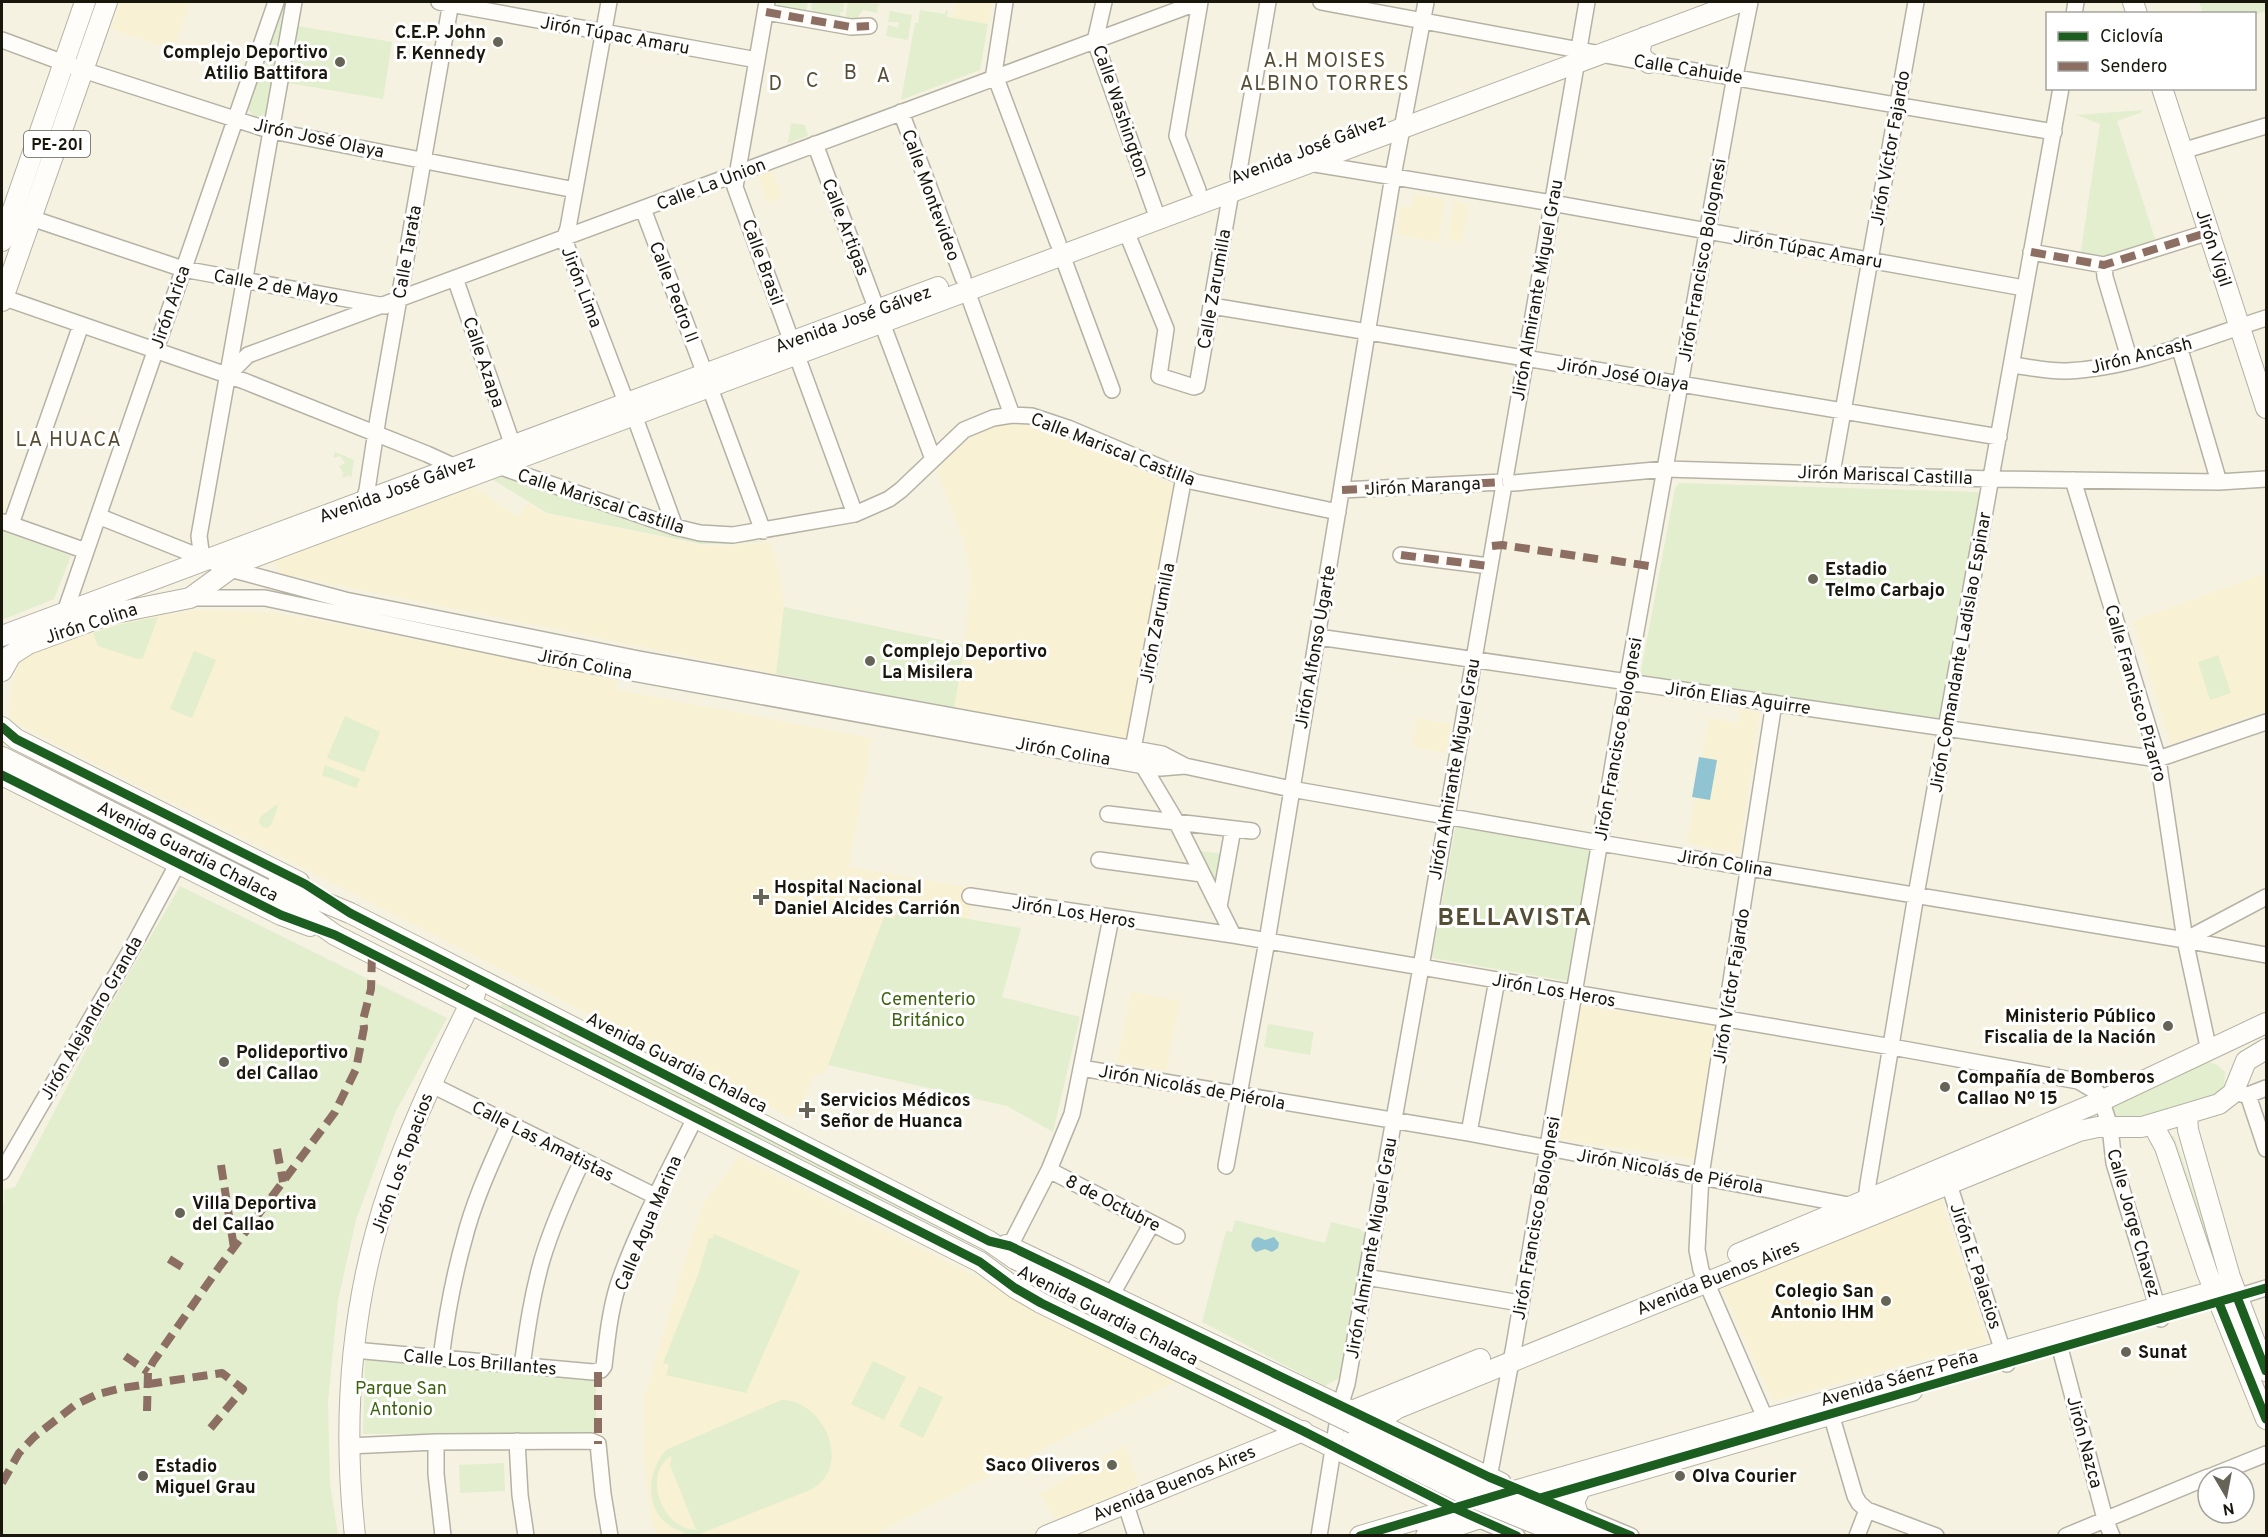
<svg xmlns="http://www.w3.org/2000/svg" width="2268" height="1537" font-family="Overpass,sans-serif">
  <rect width="100%" height="100%" fill="#f6f2e1"/>
  <path fill="#f8f1d4" d="M121 2H190L173 50 111 29Z
    M955 2H993L988 24 952 18Z
    M772 169 782 197 767 203 757 175Z
    M1414 194 1445 199 1438 242 1397 234 1401 207H1412Z
    M1454 201 1469 204 1462 242 1448 240Z
    M1023 423 1075 441 1176 486 1131 739 954 708 965 645 970 571 964 542 937 470 959 447 981 431 999 424Z
    M475 487 518 517 528 503 547 514 701 545 726 546 770 542 780 574 784 607 776 674 279 573 275 561Z
    M2266 573V711L2171 744 2133 621Z
    M202 610 268 612 311 619 618 680 616 687 618 690 872 738 849 867 972 888 970 919 899 907 894 919 884 917 828 1065 823 1074 814 1076 793 1119 274 853 36 734 11 720 9 711 12 685 18 665 24 655 87 633 138 618Z
    M1740 708 1760 712 1739 854 1687 843 1709 718 1738 723Z
    M1417 718 1450 724 1445 753 1412 747Z
    M1131 992 1180 1001 1166 1071 1117 1062Z
    M1578 1005 1715 1026 1694 1159 1558 1139Z
    M739 1156 1179 1380 873 1535 657 1536 651 1519 644 1458 645 1394 701 1207Z
    M1940 1196 1987 1342 1773 1401 1722 1289 1779 1261Z
    M1125 1445 1139 1484 1057 1522 1040 1494Z"/>
  <path fill="#e2eece" fill-rule="evenodd" d="M281 2H289L268 114 255 117 246 108Z
    M777 2H808L806 13 776 6Z
    M812 2H844L843 12H840L841 19 815 14 811 9Z
    M848 2 880 4 877 8 878 13 863 10 855 21 845 20Z
    M2199 2H2266V11L2255 15 2254 14 2203 13Z
    M920 10 945 14 946 10 948 11 947 17 988 24 980 70 901 100 915 23H918Z
    M890 11 912 15 908 40 886 36 888 25 898 28 899 22H888Z
    M298 26 392 42 383 99 288 83Z
    M2142 110V112L2117 121 2157 245 2104 262 2080 257 2100 124 2076 115Z
    M791 123 805 125 808 136 788 143Z
    M335 452 354 460 351 479 349 475 343 478 342 475 344 474 339 466 345 463 340 456 333 458Z
    M495 475 669 533 701 541H766L726 544H701L547 513 492 479 491 476Z
    M1679 483 1980 492 1983 497 1940 724 1640 677 1675 488Z
    M2 531 71 556 54 599 2 620Z
    M784 607 965 645 954 708 776 674Z
    M158 617 143 658 138 659 98 646 93 633 121 624Z
    M194 651 216 660 192 718 170 709Z
    M2218 655 2231 693 2210 700 2198 662Z
    M345 716 380 732 364 772 327 758Z
    M325 765 360 779 356 788 322 775Z
    M276 805 278 806 271 825 267 828 261 826 259 822 260 817Z
    M1456 824 1591 847 1567 981 1432 958Z
    M1200 851 1224 854 1216 883Z
    M180 886 447 1018 396 1111 356 1220 338 1300 328 1401 330 1484 338 1535H2V1207L4 1202V1190L15 1187 98 1027Z
    M898 907 1021 928 1002 997 1080 1017 1053 1132 1007 1106 828 1065 884 917 894 919Z
    M503 1002 546 1027 543 1031 499 1010Z
    M1268 1024 1314 1032 1310 1055 1264 1047Z
    M560 1032 901 1202 1026 1272 558 1037Z
    M2206 1061 2218 1065 2225 1072 2224 1092 2124 1125 2117 1123 2111 1111 2113 1103Z
    M2168 1135 2174 1136 2222 1271 2215 1273Z
    M1235 1220 1325 1243 1331 1222 1360 1229 1366 1235 1344 1375 1325 1386 1202 1322 1226 1231 1232 1232Z
    M714 1234 800 1271 746 1393 666 1375 669 1365 663 1363 698 1275 709 1238 712 1239Z
    M365 1359 596 1381V1434H363Z
    M873 1361 906 1377 884 1420 851 1404Z
    M919 1386 943 1397 923 1438 899 1426Z
    M781 1400C826 1400 853 1469 810 1490L697 1535H684V1532C645 1522 643 1476 666 1450ZM672 1456 670 1465 696 1530C660 1529 642 1470 672 1456Z
    M504 1463 505 1491 460 1493 459 1465Z"/>
  <path fill="#90c4d3" d="M1699 757 1717 760 1710 800 1692 797Z
    M1258 1237 1265 1240 1274 1237 1279 1243 1278 1248 1272 1252 1265 1249 1256 1252 1252 1248C1250 1243 1253 1238 1258 1237Z"/>
  <g fill="none" stroke-linecap="round" stroke-linejoin="round">
    <g stroke="#b5b2a5" stroke-width="18">
      <path id="minor" d="M439 2 757 60
        M609 2 568 228 564 239 623 394 634 415 675 527
        M767 2 735 187 855 514
        M1005 2 994 73 1058 243
        M1104 2 1095 41 1158 219
        M1321 2 1649 63 2054 132
        M766 12 851 27 869 26
        M2074 14 2076 2
        M2 40 83 70 272 131 575 190
        M901 112 963 278
        M815 144 877 310
        M2182 151 2266 126
        M1309 163 1552 203 2024 288
        M1238 176 1268 2
        M1198 190 1177 136 1200 2
        M643 209 705 374
        M31 218 183 269 385 306
        M1126 231 1166 329 1159 376 1194 387 1197 386 1231 192
        M2031 252 2104 265 2209 232
        M1062 255 1112 390
        M2104 265 2105 277 2130 361
        M455 278 513 446
        M967 291 1012 415
        M2 297 244 381 427 454 462 470
        M1212 306 1999 437
        M882 323 933 459
        M2179 346 2219 482
        M2012 365C2030 367 2049 372 2067 371 2133 368 2204 338 2266 318
        M228 375 248 355 1199 2
        M710 388 763 531
        M498 466 675 527 700 533 733 535 855 514 889 499 901 490 964 430 993 418 1012 415 1032 416 1068 428 1195 482 1338 512
        M1832 473 1916 2
        M1184 477 1133 749 1176 821 1233 935
        M2073 480 2158 759 2185 940 2209 1051
        M1342 490 1503 482 1514 483 1666 469 1992 479 2219 482 2266 479
        M363 502 367 490 378 418 451 2
        M98 516 230 569 345 600 639 659 1162 754 1185 766 1291 789 1600 843 2185 940 2266 955
        M4 522 86 551
        M11 524 81 325
        M1401 555 1489 566
        M207 560 201 551 199 536 294 2
        M190 598H265L545 657 1144 766 1161 768 1185 766
        M65 612 276 2
        M1318 637 2158 759 2266 722
        M1108 814 1252 831
        M1099 860 1202 874
        M970 896 1233 935 1892 1047 2078 1081 2097 1092 2104 1108 2110 1127 2114 1163 2161 1319
        M1219 907 1233 829
        M2185 940 2266 897
        M1081 1068 1469 1133 1854 1206
        M432 1085 655 1196
        M2241 1094 2248 1095 2266 1088
        M2248 1095 2266 1149
        M1469 1133 1497 980
        M1226 1166 1267 941 1393 176 1426 2
        M1049 1170 1177 1236
        M2 1172 136 941 178 863
        M1946 1175 2007 1364
        M1868 1206 1866 1201 1868 1184 1916 895 2061 88
        M1010 1246 1049 1170 1072 1114 1111 918
        M1366 1277 1520 1303
        M1112 1294 1152 1223
        M2237 1297 2266 1288
        M2060 1348 2105 1519 2112 1536
        M354 1350 593 1372 601 1370 604 1366C607 1339 610 1311 618 1285 638 1227 668 1173 695 1118
        M441 1358C446 1319 453 1279 464 1240 474 1200 492 1162 509 1124
        M522 1366C527 1330 532 1295 542 1260 552 1226 567 1193 582 1161
        M1831 1414 1855 1496 1859 1503 1867 1510 1857 1536
        M1769 1427 1701 1270 1697 1250 1701 1175 1774 703
        M517 1441 520 1495 526 1536
        M436 1442V1474L443 1536
        M348 1446 436 1442 591 1441 598 1444 603 1494 610 1536
        M1489 1477 1514 1346 1627 682 1735 76 1750 2
        M2209 1477 2266 1454
        M1540 1498 1631 1536
        M1125 1502 1136 1536
        M1867 1510 1936 1536
        M1478 1519 1517 1536
        M1319 1536 1340 1406 1347 1384 1421 967 1587 2
        M2066 1536 2208 1477"/>
    </g>
    <g stroke="#b5b2a5" stroke-width="22">
      <path id="major" d="M2133 2 2137 14
        M1645 37C1638 47 1638 57 1649 63
        M2162 88 2266 408
        M2 241 85 2
        M2 301 107 2
        M2 636 938 287
        M2 671 11 655 28 644 110 614 190 598 230 569 249 559 1740 2
        M2 727 16 739 299 882
        M2 757 286 900 335 935 980 1262 1015 1288 1041 1303 1478 1519
        M2 775 281 915 310 926
        M278 883 350 913 429 953 989 1241 1015 1259
        M2187 1115 2188 1130 2230 1277 2266 1371
        M2153 1125 2165 1147 2207 1272 2266 1419
        M1006 1245 1501 1483
        M1738 1254 2101 1101 2266 1023
        M1352 1411 1480 1359
        M1352 1437 1398 1408 2079 1131 2098 1127H2142L2219 1104 2233 1093 2246 1061 2266 1049
        M1493 1497 2214 1291 2237 1297
        M1514 1507 1912 1391
        M1578 1514 1574 1502 1581 1487
        M355 1536C342 1419 351 1301 389 1189 412 1122 443 1057 475 994
        M1046 1536 1303 1431
        M1360 1536 1459 1507
        M1426 1536 1483 1517"/>
    </g>
    <use href="#minor" stroke="#fefdfa" stroke-width="15"/>
    <use href="#major" stroke="#fefdfa" stroke-width="20"/>
    <g stroke="#b5b2a5" stroke-width="22" stroke-linecap="butt">
      <path id="major-bridge" d="M1015 1259 1449 1470 1599 1536
        M1356 1440 1471 1497 1566 1536"/>
    </g>
    <use href="#major-bridge" stroke="#fefdfa" stroke-width="20"/>
    <path stroke="#8d6e63" stroke-width="8" stroke-dasharray="15 8" stroke-linecap="butt" d="M766 12 851 27 869 26
      M2031 252 2104 265 2209 232
      M1342 490 1503 482
      M1492 546 1502 545 1604 560
      M1401 555 1489 566
      M1611 560 1649 566
      M277 1149 283 1182
      M221 1165 234 1248
      M169 1259 182 1267
      M125 1356 148 1372
      M598 1372V1444
      M147 1411 148 1372 153 1362 220 1266 335 1112 356 1069 364 1028 363 1020 371 989 372 954
      M2 1483 19 1453 34 1437 75 1405 98 1394 122 1388 222 1373 243 1389 209 1430"/>
    <g stroke="#fff" stroke-width="13">
      <path id="cycleway" d="M2 727 16 739 269 866 305 884 350 913 989 1241 1010 1246 1489 1477 1631 1536
        M2 775 281 915 335 935 980 1262 1015 1288 1041 1303 1303 1431 1454 1508 1517 1536
        M2237 1297 2266 1371
        M2219 1303 2266 1419
        M1540 1498 2266 1288
        M1360 1536 1518 1489"/>
    </g>
    <use href="#cycleway" stroke="#1b5e20" stroke-width="9"/>
  </g>
  <g fill="#666357" stroke="#fff" stroke-width="2">
    <circle cx="498" cy="42" r="6"/>
    <circle cx="340" cy="62" r="6"/>
    <circle cx="1813" cy="579" r="6"/>
    <circle cx="870" cy="661" r="6"/>
    <path d="M758 888h6v6h6v6h-6v6h-6v-6h-6v-6h6z"/>
    <circle cx="2168" cy="1026" r="6"/>
    <circle cx="224" cy="1062" r="6"/>
    <circle cx="1945" cy="1087" r="6"/>
    <path d="M804 1101h6v6h6v6h-6v6h-6v-6h-6v-6h6z"/>
    <circle cx="180" cy="1213" r="6"/>
    <circle cx="1886" cy="1301" r="6"/>
    <circle cx="2126" cy="1352" r="6"/>
    <circle cx="1112" cy="1465" r="6"/>
    <circle cx="143" cy="1476" r="6"/>
    <circle cx="1680" cy="1476" r="6"/>
  </g>
  <g text-anchor="middle" stroke-width="6" stroke-linejoin="round" paint-order="stroke">
    <rect fill="#fff" stroke="#5e5c55" stroke-width="1.5" x="24" y="131" width="66" height="26" rx="4.5"/>
    <g font-size="16" font-weight="bold" fill="#19160c">
      <text x="57" y="150">PE-20I</text>
    </g>
    <g font-size="18" font-weight="bold" fill="#19160c" stroke="#fff" text-anchor="start">
      <text x="486" y="38" text-anchor="end">C.E.P. John<tspan x="486" dy="21">F. Kennedy</tspan></text>
      <text x="328" y="58" text-anchor="end">Complejo Deportivo<tspan x="328" dy="21">Atilio Battifora</tspan></text>
      <text x="1825" y="575">Estadio<tspan x="1825" dy="21">Telmo Carbajo</tspan></text>
      <text x="882" y="657">Complejo Deportivo<tspan x="882" dy="21">La Misilera</tspan></text>
      <text x="774" y="893">Hospital Nacional<tspan x="774" dy="21">Daniel Alcides Carrión</tspan></text>
      <text x="2156" y="1022" text-anchor="end">Ministerio Público<tspan x="2156" dy="21">Fiscalia de la Nación</tspan></text>
      <text x="236" y="1058">Polideportivo<tspan x="236" dy="21">del Callao</tspan></text>
      <text x="1957" y="1083">Compañía de Bomberos<tspan x="1957" dy="21">Callao Nº 15</tspan></text>
      <text x="820" y="1106">Servicios Médicos<tspan x="820" dy="21">Señor de Huanca</tspan></text>
      <text x="192" y="1209">Villa Deportiva<tspan x="192" dy="21">del Callao</tspan></text>
      <text x="1874" y="1297" text-anchor="end">Colegio San<tspan x="1874" dy="21">Antonio IHM</tspan></text>
      <text x="2138" y="1358">Sunat</text>
      <text x="1100" y="1471" text-anchor="end">Saco Oliveros</text>
      <text x="155" y="1472">Estadio<tspan x="155" dy="21">Miguel Grau</tspan></text>
      <text x="1692" y="1482">Olva Courier</text>
    </g>
    <g font-size="18" fill="#19160c" stroke="#fff">
      <text transform="translate(615 35) rotate(10)" y="6">Jirón Túpac Amaru</text>
      <text transform="translate(1688 69) rotate(9)" y="6">Calle Cahuide</text>
      <text transform="translate(1121 111) rotate(71)" y="6">Calle Washington</text>
      <text transform="translate(319 138) rotate(12)" y="6">Jirón José Olaya</text>
      <text transform="translate(1890 148) rotate(-80)" y="6">Jirón Víctor Fajardo</text>
      <text transform="translate(1308 149) rotate(-21)" y="6">Avenida José Gálvez</text>
      <text transform="translate(711 184) rotate(-21)" y="6">Calle La Union</text>
      <text transform="translate(931 195) rotate(70)" y="6">Calle Montevideo</text>
      <text transform="translate(846 227) rotate(69)" y="6">Calle Artigas</text>
      <text transform="translate(2214 248) rotate(72)" y="6">Jirón Vigil</text>
      <text transform="translate(1808 249) rotate(10)" y="6">Jirón Túpac Amaru</text>
      <text transform="translate(407 252) rotate(-80)" y="6">Calle Tarata</text>
      <text transform="translate(1702 260) rotate(-80)" y="6">Jirón Francisco Bolognesi</text>
      <text transform="translate(763 262) rotate(70)" y="6">Calle Brasil</text>
      <text transform="translate(276 286) rotate(10)" y="6">Calle 2 de Mayo</text>
      <text transform="translate(582 287) rotate(69)" y="6">Jirón Lima</text>
      <text transform="translate(1214 289) rotate(-80)" y="6">Calle Zarumilla</text>
      <text transform="translate(1537 290) rotate(-80)" y="6">Jirón Almirante Miguel Grau</text>
      <text transform="translate(674 292) rotate(69)" y="6">Calle Pedro II</text>
      <text transform="translate(170 307) rotate(-71)" y="6">Jirón Arica</text>
      <text transform="translate(853 319) rotate(-20)" y="6">Avenida José Gálvez</text>
      <text transform="translate(2141 355) rotate(-14)" y="6">Jirón Ancash</text>
      <text transform="translate(484 362) rotate(71)" y="6">Calle Azapa</text>
      <text transform="translate(1623 374) rotate(9)" y="6">Jirón José Olaya</text>
      <text transform="translate(1113 449) rotate(21)" y="6">Calle Mariscal Castilla</text>
      <text transform="translate(1885 475) rotate(2)" y="6">Jirón Mariscal Castilla</text>
      <text transform="translate(1423 486) rotate(-3)" y="6">Jirón Maranga</text>
      <text transform="translate(397 489) rotate(-20)" y="6">Avenida José Gálvez</text>
      <text transform="translate(601 501) rotate(18)" y="6">Calle Mariscal Castilla</text>
      <text transform="translate(91 623) rotate(-18)" y="6">Jirón Colina</text>
      <text transform="translate(1157 623) rotate(-79)" y="6">Jirón Zarumilla</text>
      <text transform="translate(1315 647) rotate(-80)" y="6">Jirón Alfonso Ugarte</text>
      <text transform="translate(1960 652) rotate(-80)" y="6">Jirón Comandante Ladislao Espinar</text>
      <text transform="translate(585 664) rotate(11)" y="6">Jirón Colina</text>
      <text transform="translate(2136 693) rotate(74)" y="6">Calle Francisco Pizarro</text>
      <text transform="translate(1738 698) rotate(8)" y="6">Jirón Elias Aguirre</text>
      <text transform="translate(1618 739) rotate(-80)" y="6">Jirón Francisco Bolognesi</text>
      <text transform="translate(1063 751) rotate(10)" y="6">Jirón Colina</text>
      <text transform="translate(1454 769) rotate(-80)" y="6">Jirón Almirante Miguel Grau</text>
      <text transform="translate(188 851) rotate(27)" y="6">Avenida Guardia Chalaca</text>
      <text transform="translate(1725 863) rotate(9)" y="6">Jirón Colina</text>
      <text transform="translate(1074 912) rotate(9)" y="6">Jirón Los Heros</text>
      <text transform="translate(1731 986) rotate(-81)" y="6">Jirón Víctor Fajardo</text>
      <text transform="translate(1554 990) rotate(10)" y="6">Jirón Los Heros</text>
      <text transform="translate(91 1018) rotate(-60)" y="6">Jirón Alejandro Granda</text>
      <text transform="translate(677 1062) rotate(27)" y="6">Avenida Guardia Chalaca</text>
      <text transform="translate(1192 1087) rotate(10)" y="6">Jirón Nicolás de Piérola</text>
      <text transform="translate(543 1141) rotate(27)" y="6">Calle Las Amatistas</text>
      <text transform="translate(402 1163) rotate(-70)" y="6">Jirón Los Topacios</text>
      <text transform="translate(1670 1171) rotate(10)" y="6">Jirón Nicolás de Piérola</text>
      <text transform="translate(1113 1203) rotate(27)" y="6">8 de Octubre</text>
      <text transform="translate(1536 1218) rotate(-80)" y="6">Jirón Francisco Bolognesi</text>
      <text transform="translate(648 1223) rotate(-67)" y="6">Calle Agua Marina</text>
      <text transform="translate(2134 1223) rotate(74)" y="6">Calle Jorge Chavez</text>
      <text transform="translate(1371 1248) rotate(-80)" y="6">Jirón Almirante Miguel Grau</text>
      <text transform="translate(1976 1266) rotate(72)" y="6">Jirón E. Palacios</text>
      <text transform="translate(1718 1277) rotate(-22)" y="6">Avenida Buenos Aires</text>
      <text transform="translate(1108 1315) rotate(27)" y="6">Avenida Guardia Chalaca</text>
      <text transform="translate(480 1362) rotate(5)" y="6">Calle Los Brillantes</text>
      <text transform="translate(1899 1378) rotate(-16)" y="6">Avenida Sáenz Peña</text>
      <text transform="translate(2085 1442) rotate(75)" y="6">Jirón Nazca</text>
      <text transform="translate(1174 1483) rotate(-22)" y="6">Avenida Buenos Aires</text>
    </g>
    <g font-size="18" fill="#3e6310" stroke="#fff">
      <text x="928" y="1005">Cementerio<tspan x="928" dy="21">Británico</tspan></text>
      <text x="401" y="1394">Parque San<tspan x="401" dy="21">Antonio</tspan></text>
    </g>
    <g font-size="20" letter-spacing="1.5" fill="#554e34" stroke="#fff">
      <text x="1325" y="67">A.H MOISES<tspan x="1325" dy="23">ALBINO TORRES</tspan></text>
      <text x="851" y="79">B</text>
      <text x="884" y="82">A</text>
      <text x="813" y="87">C</text>
      <text x="776" y="90">D</text>
      <text x="69" y="446">LA HUACA</text>
    </g>
    <g font-size="24" font-weight="bold" letter-spacing="1.5" fill="#554e34" stroke="#fff">
      <text x="1515" y="925">BELLAVISTA</text>
    </g>
  </g>
  <rect width="2268" height="1537" fill="none" stroke="#19160c" stroke-width="6"/>
  <rect x="2046" y="12" width="210" height="78" fill="#ffffff" stroke="#a3a29e" stroke-width="1.5"/>
  <rect x="2058" y="32" width="30" height="9" fill="#1b5e20" stroke="#a3a29e" stroke-width="1.5"/>
  <text x="2100" y="42" font-size="18" fill="#19160c">Ciclovía</text>
  <rect x="2058" y="62" width="30" height="9" fill="#8d6e63" stroke="#a3a29e" stroke-width="1.5"/>
  <text x="2100" y="72" font-size="18" fill="#19160c">Sendero</text>
  <g transform="translate(2226 1495) rotate(170)"><circle r="28" fill="#ffffff" stroke="#a3a29e" stroke-width="1.5"/>
  <path d="M0-4.5L10 22L0 15L-10 22Z" fill="#666357"/>
  <text y="-9" font-size="16" font-weight="bold" text-anchor="middle" fill="#19160c">N</text>
  </g>
</svg>
